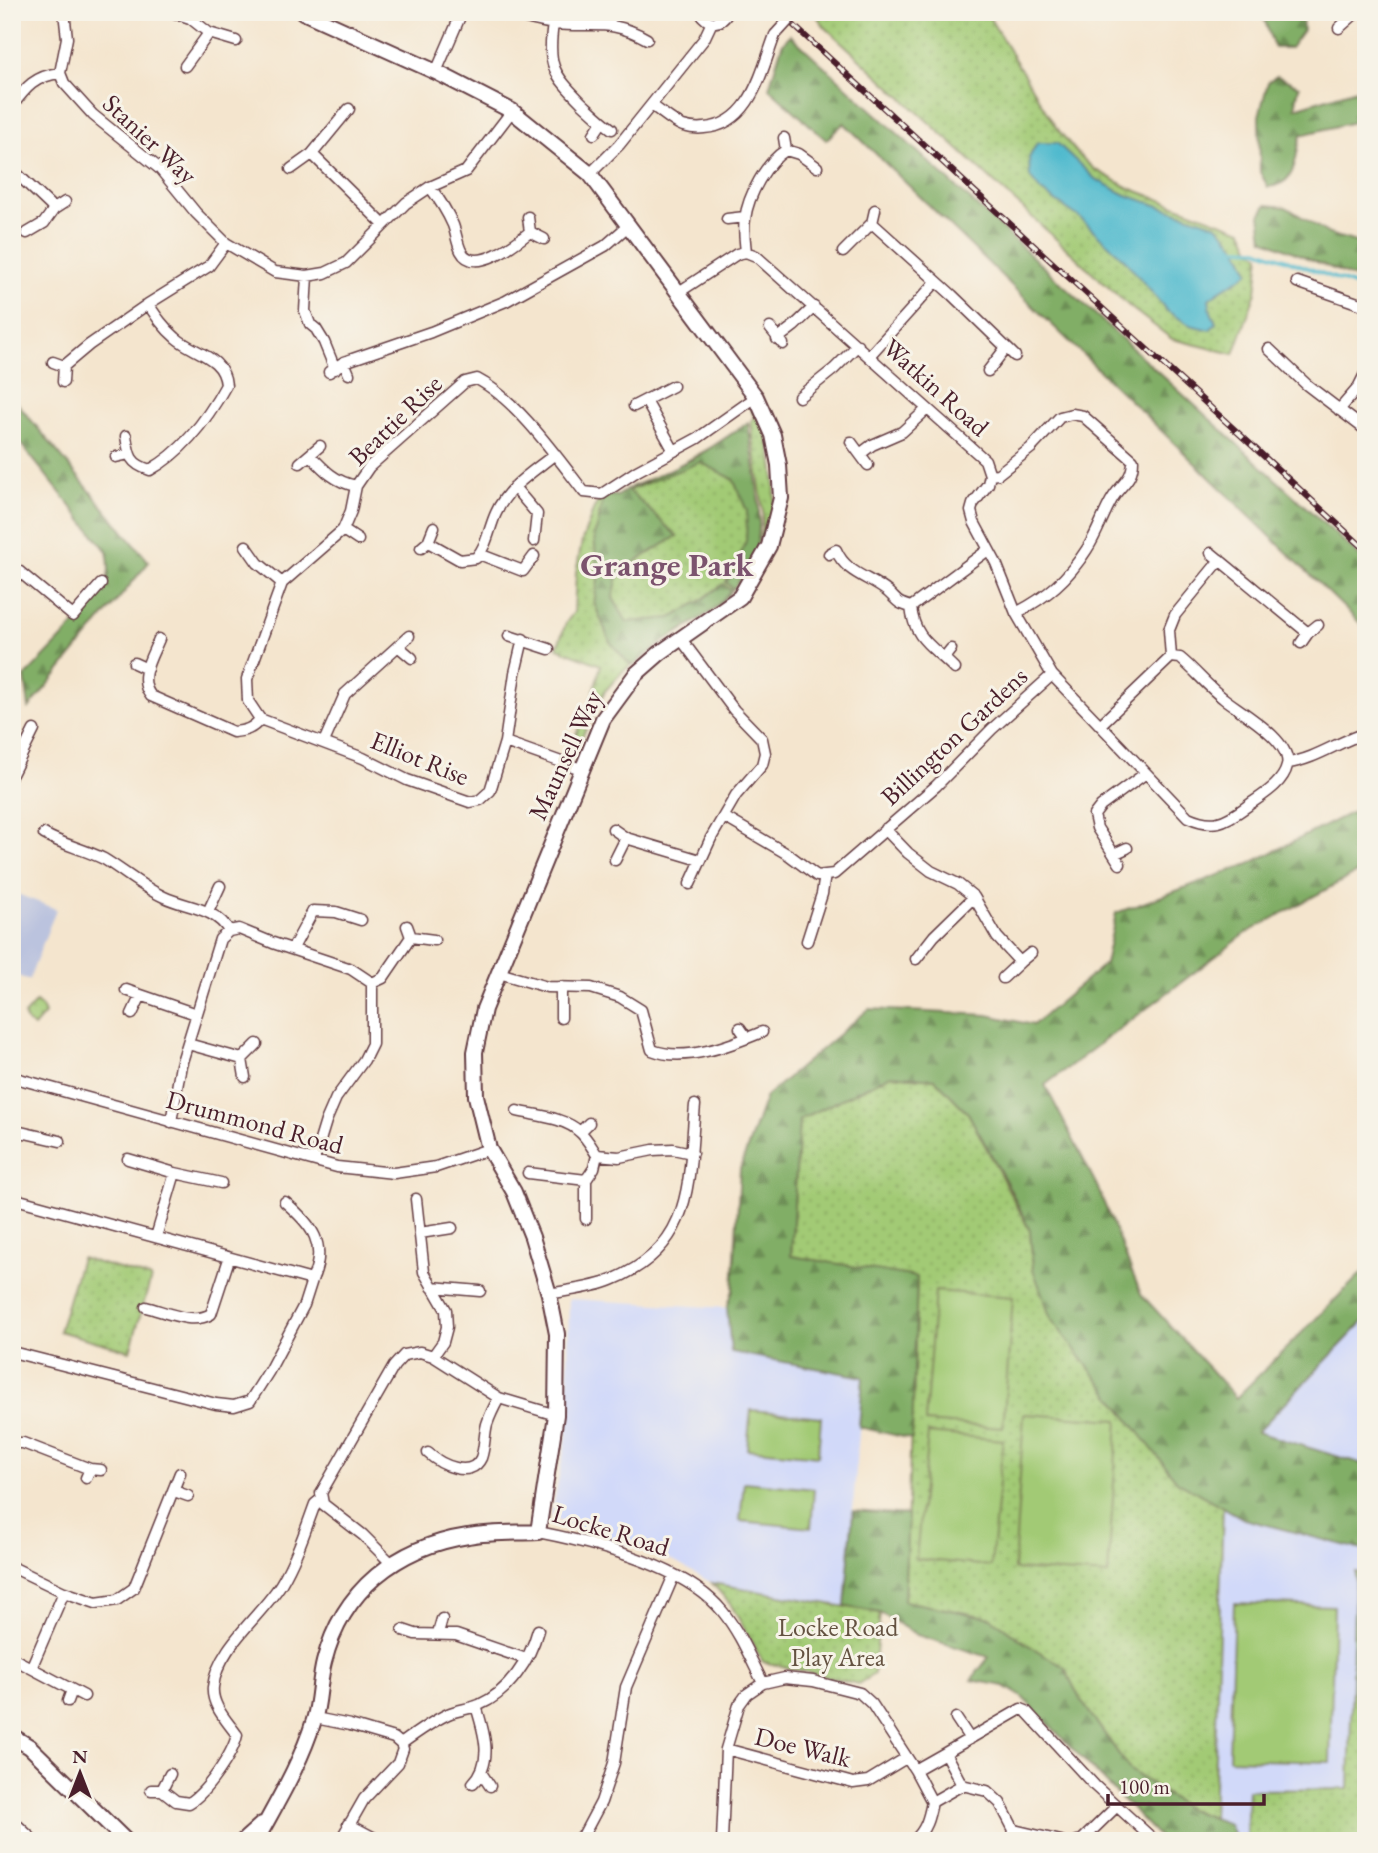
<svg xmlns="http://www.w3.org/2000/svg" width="1378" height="1853" font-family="'EB Garamond',serif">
  <defs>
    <pattern id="grass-dots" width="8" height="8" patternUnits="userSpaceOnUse" patternTransform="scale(1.75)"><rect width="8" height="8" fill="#a2ca75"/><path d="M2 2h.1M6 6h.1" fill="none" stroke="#8dad65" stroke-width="1.8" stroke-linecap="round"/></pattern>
    <pattern id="forest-firs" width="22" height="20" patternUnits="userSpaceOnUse" patternTransform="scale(1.75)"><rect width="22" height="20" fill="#81ae66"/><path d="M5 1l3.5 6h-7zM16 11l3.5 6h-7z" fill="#6c8d54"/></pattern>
  </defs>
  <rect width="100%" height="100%" fill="#f7f3e8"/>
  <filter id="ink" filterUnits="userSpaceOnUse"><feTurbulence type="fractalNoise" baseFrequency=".0143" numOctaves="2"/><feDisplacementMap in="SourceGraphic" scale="14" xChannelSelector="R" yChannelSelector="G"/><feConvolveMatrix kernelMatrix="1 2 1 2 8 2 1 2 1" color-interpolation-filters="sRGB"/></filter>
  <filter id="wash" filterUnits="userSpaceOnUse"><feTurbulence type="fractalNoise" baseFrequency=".00686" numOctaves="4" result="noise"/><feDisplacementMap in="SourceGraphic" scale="28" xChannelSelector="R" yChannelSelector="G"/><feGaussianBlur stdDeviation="1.57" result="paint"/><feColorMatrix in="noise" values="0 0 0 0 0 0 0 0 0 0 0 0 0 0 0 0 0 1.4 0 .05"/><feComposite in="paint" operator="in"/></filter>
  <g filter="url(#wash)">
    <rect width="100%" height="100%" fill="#f4e5ce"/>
    <path fill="#d1d9f9" d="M569 1299 727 1308 868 1322 845 1606 712 1583 675 1562 551 1518 567 1434Z
      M1366 1319V1465L1328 1454 1283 1529 1366 1551V1841H1236L1229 1825 1213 1818 1223 1507 1257 1432Z"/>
    <path fill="#bbc3de" d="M12 892 56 909 29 980 12 974Z"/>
    <path fill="url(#grass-dots)" stroke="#767450" stroke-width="2" d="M818 12H986L1055 126 1078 154 1094 169 1129 188 1242 230 1251 249 1260 255 1256 292 1234 354 1172 339 1130 307 824 26 817 16Z
      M753 408C771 425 777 480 774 504 772 520 765 537 760 553L763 512 751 421 754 417 751 409Z
      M748 423 758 514 757 549 752 561 725 600 712 611 663 642 623 671 605 691 579 743 573 741 591 701 601 665 557 648 566 623 574 612 576 573 582 541 594 508 603 495 618 496 633 486 663 474 712 447Z
      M36 1002 42 1007 45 1014 34 1027 27 1022 24 1015Z
      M891 1075 935 1079 968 1113 1030 1231 1033 1269 1150 1445 1177 1481 1223 1507 1213 1818 1188 1809 1130 1770 1080 1699 1063 1667 1025 1643 991 1618 904 1601 917 1278 791 1256 799 1119Z
      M81 1258 151 1278 130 1351 59 1331Z
      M1355 1572 1366 1574V1841H1246L1248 1790 1349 1789Z
      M712 1583 880 1613 874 1674 858 1684 763 1662 731 1605Z"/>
    <path fill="url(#forest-firs)" stroke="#666648" stroke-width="2" d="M1266 12H1302L1303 30 1290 48H1274L1264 18Z
      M790 35 1366 562V629L844 123 826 140 769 88 782 45Z
      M1277 76 1299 86 1295 108 1360 88 1366 94V119L1301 135C1294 160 1298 184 1268 187L1260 172 1259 116 1268 82Z
      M1266 205 1286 207 1329 234 1366 245V283L1263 239 1260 215Z
      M12 397 149 562 29 708 25 677C45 655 100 603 108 578 110 568 109 560 107 551L12 433Z
      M748 423C753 459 765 516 756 551 753 565 742 578 733 589L726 582 733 572 746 541 747 511 733 479 700 462 630 490 628 489 695 458Z
      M626 490 635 496 677 536 619 572 613 598 627 622 671 618 700 601 723 584 731 591 712 611 663 642 634 665 628 663 610 642 594 603 598 581 594 535 598 525 603 495 618 496Z
      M1366 805V868L1248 932 1045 1085 1097 1186 1141 1294 1236 1398 1366 1269V1319L1257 1432 1366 1465V1551L1244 1519 1177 1481 1051 1319 1033 1269 1030 1231 1010 1189 968 1113 935 1079 891 1075 799 1120 791 1256 917 1277 912 1439 859 1427 863 1377 731 1352 727 1308 733 1290 740 1169 766 1096 869 1009 988 1015 1033 1025 1105 964 1116 913 1249 864Z
      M853 1511 908 1515 904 1601 991 1618 1025 1643 1064 1667 1080 1699 1130 1770 1188 1809 1229 1824 1236 1841H1163L1022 1697 1004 1686 971 1680 989 1657 917 1635 880 1613 845 1606Z"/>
    <path fill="#a2ca75" stroke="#767450" stroke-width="2" d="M935 1291 1013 1297 1003 1428 925 1422Z
      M751 1410 821 1417 818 1456 747 1449Z
      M1024 1414 1118 1420 1108 1575 1014 1569Z
      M928 1433 1003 1440 991 1566 916 1559Z
      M744 1482 814 1489 811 1528 740 1521Z
      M1234 1603 1334 1606 1330 1762 1229 1759Z"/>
    <path fill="#50bace" stroke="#4d6c7c" stroke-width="2" d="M1037 143H1057L1095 179 1126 195 1217 225 1238 248 1249 272C1236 283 1221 288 1209 299L1211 312 1216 323 1210 330 1190 325 1167 311 1124 259 1079 217 1041 191 1030 177 1029 158Z"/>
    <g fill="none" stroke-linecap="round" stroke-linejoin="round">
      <path stroke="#50bace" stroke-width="3.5" d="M1238 248 1258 249 1366 290"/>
    </g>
  </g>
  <g filter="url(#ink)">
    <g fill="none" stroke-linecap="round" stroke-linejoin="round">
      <g stroke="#643d43" stroke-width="13">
        <path id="street" d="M64 12 67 38 60 73 64 83 93 115 160 169 196 213 226 243 275 272 307 276 325 273 346 263 406 203 430 187 466 171 512 111
          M172 12 190 18 209 33 236 41
          M507 12C522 17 539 22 555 24 594 28 610 18 647 39
          M609 12 610 24
          M700 12C707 25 721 26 728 12
          M553 24C547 65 553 74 582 103 592 112 601 121 612 129
          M1339 28 1357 12
          M185 66 209 33
          M436 72 462 12
          M651 105C661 111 672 122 683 126 690 128 697 129 704 128 751 125 761 72 775 35
          M12 106C26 87 35 76 60 73
          M594 134 602 122
          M784 138 786 150
          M312 154 384 225
          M12 169 54 209
          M291 169 312 154 349 109
          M590 174 619 145 704 39 712 22
          M430 187C439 199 447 211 453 225 456 233 457 243 461 251 474 276 516 243 530 232
          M528 217 530 232 544 239
          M727 219 745 217
          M872 223 952 295 1015 356
          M27 233 44 223 54 209 65 202
          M746 252C745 241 743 230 745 219 748 196 766 162 786 150L799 154 817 167
          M843 252 872 223 875 210
          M307 276 305 311 310 324 316 329 324 342 335 369
          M1297 282 1366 306
          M679 292 737 254 746 252 756 256 985 460 990 475 988 484 973 504 971 511 974 522 996 563 1016 613 1052 675 1100 725
          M770 328 783 344
          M777 339 794 326 814 307
          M1269 349 1307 385 1366 430
          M870 355 936 282
          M53 362 64 366 89 345 148 304 209 266 226 243
          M344 362 349 374
          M988 371 1005 349
          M329 372 344 362 431 332 506 301 605 246 629 225
          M63 382 64 366
          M799 397 834 369 858 345
          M646 401 674 451
          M634 406 673 386
          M1339 410 1358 388 1366 372
          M126 436C129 456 130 464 150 470 184 451 208 418 226 385 224 356 193 353 176 338 164 328 156 316 148 304
          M851 442 868 465
          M860 454 872 445 902 432 927 409
          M310 455C324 470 335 482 356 486
          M116 457 129 454
          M300 463 320 446
          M990 475 998 474 1031 448 1060 417 1072 414 1083 416 1133 460C1133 481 1120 484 1111 501 1102 517 1097 534 1087 549 1068 579 1047 597 1016 613
          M514 487 537 514 534 541
          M343 530 358 540
          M428 542 460 560 476 558C488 544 489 528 496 513 508 486 533 472 555 454
          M246 546 258 563 282 583
          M421 548 428 542 434 527
          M1211 553 1308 633 1301 643
          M479 554 523 571 534 556
          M829 554 836 550C846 574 870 577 888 592 899 602 895 602 911 607L988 550
          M12 566 21 573 12 581
          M21 573 73 616 101 584
          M911 607C914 640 934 647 955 669
          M1308 633 1318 625
          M509 636 549 649
          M159 639C151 658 137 679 151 696L233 732C245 731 253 729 260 719
          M523 639 515 673 505 742 490 791 480 800 470 802 407 780 363 758 260 719 248 701 247 679 282 583 343 530 351 511 356 486 369 467 465 382 477 379C516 399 557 457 584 492L602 494 637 471 698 438 756 397
          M681 639 734 710 762 739 765 753 762 765 736 795 711 838 690 884
          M399 647 412 658
          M1171 657 1180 658C1195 670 1207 686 1223 698 1239 711 1293 741 1287 766 1283 784 1261 796 1246 807 1224 823 1213 828 1188 817L1100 725Z
          M1171 657 1169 630 1175 615 1220 560
          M944 658 951 649
          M134 663 147 669
          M324 742 345 694 409 636
          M505 742 581 769
          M1288 763C1316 759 1339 741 1366 733
          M12 774 34 730
          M724 817 789 855 817 876 834 874 936 786 992 729 1052 675
          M613 829 626 838 700 860
          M885 829 908 853 931 871 958 884 974 897 997 937 1020 962 1031 953
          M44 834C63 845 84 849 104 859 124 871 142 887 164 897 187 908 215 907 229 931
          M1114 854 1127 848
          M615 860 626 838
          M1120 864 1097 828 1094 815 1101 806 1146 773
          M208 912 220 886
          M411 937 434 940
          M807 941 822 894 825 875
          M293 948 313 911 336 912 361 920
          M916 959 934 936 974 897
          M499 973 547 987 591 988 620 997 641 1010 652 1050C685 1063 731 1045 762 1032
          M1003 978 1020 962
          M372 983 383 978 411 937 407 926
          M561 987V1018
          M126 990 196 1014
          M132 1014 140 997
          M740 1028 747 1038
          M188 1044 242 1059 257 1044
          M242 1059 245 1077
          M12 1077 337 1167 394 1173 436 1167 489 1149
          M517 1111C537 1116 564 1117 580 1132 587 1138 592 1148 597 1155L619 1157 653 1150 673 1149 692 1153
          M171 1122 181 1065 220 939 229 931 239 929 273 943 351 969 372 983V1044L364 1060 336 1098 326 1121 314 1160
          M12 1130 60 1141
          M580 1132 589 1123
          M12 1156 19 1132
          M128 1159 175 1173 221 1183
          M528 1173 586 1180
          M12 1198 312 1280 304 1305 269 1371 250 1401 234 1406 216 1404 12 1352
          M416 1199 424 1272 446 1310 447 1327 443 1342 433 1356
          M285 1202C312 1225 328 1244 312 1280
          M586 1219V1180L594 1168 597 1155
          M420 1233 452 1228
          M156 1237 175 1173
          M432 1287 480 1291
          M549 1294C569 1290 593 1288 612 1280 695 1246 688 1181 695 1105
          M146 1307C166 1312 192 1325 211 1314L229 1259
          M12 1443H23L90 1469 86 1478
          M428 1453C440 1464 471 1480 481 1458 485 1447 484 1435 487 1424 490 1415 494 1407 499 1398
          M90 1469 101 1470
          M174 1491 188 1496
          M538 1532C594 1543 685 1565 723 1612 740 1633 751 1660 763 1683
          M391 1563 363 1535 323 1504 321 1493 394 1366 404 1355 420 1352 433 1356 499 1398 556 1415
          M12 1567 64 1592 96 1603 117 1600 134 1588 180 1473
          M403 1630 415 1634 456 1635 526 1659
          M438 1633 442 1619
          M12 1658 84 1696
          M32 1666 64 1592
          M68 1701 72 1690
          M315 1718 350 1725 394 1738 401 1744 403 1749 398 1763 364 1799 340 1841
          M956 1718 970 1739
          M401 1744C416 1733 431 1722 448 1714 457 1710 469 1709 479 1705 509 1692 530 1660 538 1630
          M726 1749 853 1783 868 1781 906 1758
          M945 1753 1021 1709 1026 1711 1095 1786 1155 1841
          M945 1753 962 1785 932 1802 915 1770Z
          M170 1774 162 1790 176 1801 189 1803C206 1793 233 1754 237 1735 227 1721 211 1705 213 1687 217 1648 261 1616 281 1584 296 1559 305 1531 315 1504L321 1499
          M482 1774 490 1786
          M473 1783C494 1762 484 1732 476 1706
          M962 1785 987 1791 1000 1803 1014 1830 1012 1841
          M151 1790H162
          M12 1820 34 1841
          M348 1824 380 1841
          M1014 1830 1061 1841
          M575 1841 584 1834 601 1802 614 1763 626 1687 674 1575
          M722 1841 726 1749 739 1705 747 1694 763 1683 785 1678 813 1681 860 1693 872 1704 915 1770
          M913 1841C926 1831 929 1817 932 1802
          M1077 1841 1082 1840 1117 1806"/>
      </g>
      <g stroke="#643d43" stroke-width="18">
        <path id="secondary" d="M243 1841 262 1824
          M256 1841C277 1802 301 1763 314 1720 320 1701 319 1681 324 1662 342 1590 397 1547 468 1536 490 1532 515 1533 538 1532L556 1415 557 1334 549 1294 532 1237 514 1192 489 1149 476 1096 475 1052 484 1009 603 719 636 674 660 653 740 597 769 546 781 498 779 465 773 435 756 397 590 174 512 111 436 72 303 12"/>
      </g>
      <g stroke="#643d43" stroke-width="18">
        <path id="primary" d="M12 1736 30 1747 126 1841"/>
      </g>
      <use href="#street" stroke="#fff" stroke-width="10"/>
      <use href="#secondary" stroke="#fff" stroke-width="14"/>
      <use href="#primary" stroke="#fff" stroke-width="14"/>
      <g stroke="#4a1f2b" stroke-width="6">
        <path id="rail" d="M779 12 1366 550"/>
      </g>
      <use href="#rail" stroke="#f7f3e8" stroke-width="3.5" stroke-dasharray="10" stroke-linecap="butt"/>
      <g stroke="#643d43" stroke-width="13" stroke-linecap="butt">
        <path id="street-bridge" d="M775 35 796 12"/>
      </g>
      <use href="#street-bridge" stroke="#fff" stroke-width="10"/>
    </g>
  </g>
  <g text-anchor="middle" stroke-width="6" stroke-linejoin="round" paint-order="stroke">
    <g font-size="26" fill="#4a1f2b" stroke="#f7f3e8">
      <text transform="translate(150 139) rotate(43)" y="9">Stanier Way</text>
      <text transform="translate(936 387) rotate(42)" y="9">Watkin Road</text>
      <text transform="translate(395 420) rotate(-44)" y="9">Beattie Rise</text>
      <text transform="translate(954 736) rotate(-43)" y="9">Billington Gardens</text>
      <text transform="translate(565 755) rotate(-65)" y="9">Maunsell Way</text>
      <text transform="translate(420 758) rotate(22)" y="9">Elliot Rise</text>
      <text transform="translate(255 1122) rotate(15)" y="9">Drummond Road</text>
      <text transform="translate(611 1530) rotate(17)" y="9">Locke Road</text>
      <text transform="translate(803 1747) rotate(14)" y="9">Doe Walk</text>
    </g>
    <g font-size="26" fill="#645241" stroke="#f7f3e8">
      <text x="838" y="1636">Locke Road<tspan x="838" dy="30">Play Area</tspan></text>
    </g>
    <g font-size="33" font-weight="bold" fill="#7c536e" stroke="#f7f3e8">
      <text x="667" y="576">Grange Park</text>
    </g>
  </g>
  <rect width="1378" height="1853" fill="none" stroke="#f7f3e8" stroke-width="42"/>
  <g transform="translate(80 1773)" stroke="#f7f3e8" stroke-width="5" paint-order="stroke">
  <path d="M0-5L12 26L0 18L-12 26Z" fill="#4a1f2b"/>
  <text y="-10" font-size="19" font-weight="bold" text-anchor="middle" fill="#4a1f2b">N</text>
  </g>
  <path d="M1108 1794v10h156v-10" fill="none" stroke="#4a1f2b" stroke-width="3.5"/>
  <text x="1119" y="1794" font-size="21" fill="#4a1f2b" stroke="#f7f3e8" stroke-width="5" paint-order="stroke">100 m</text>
</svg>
